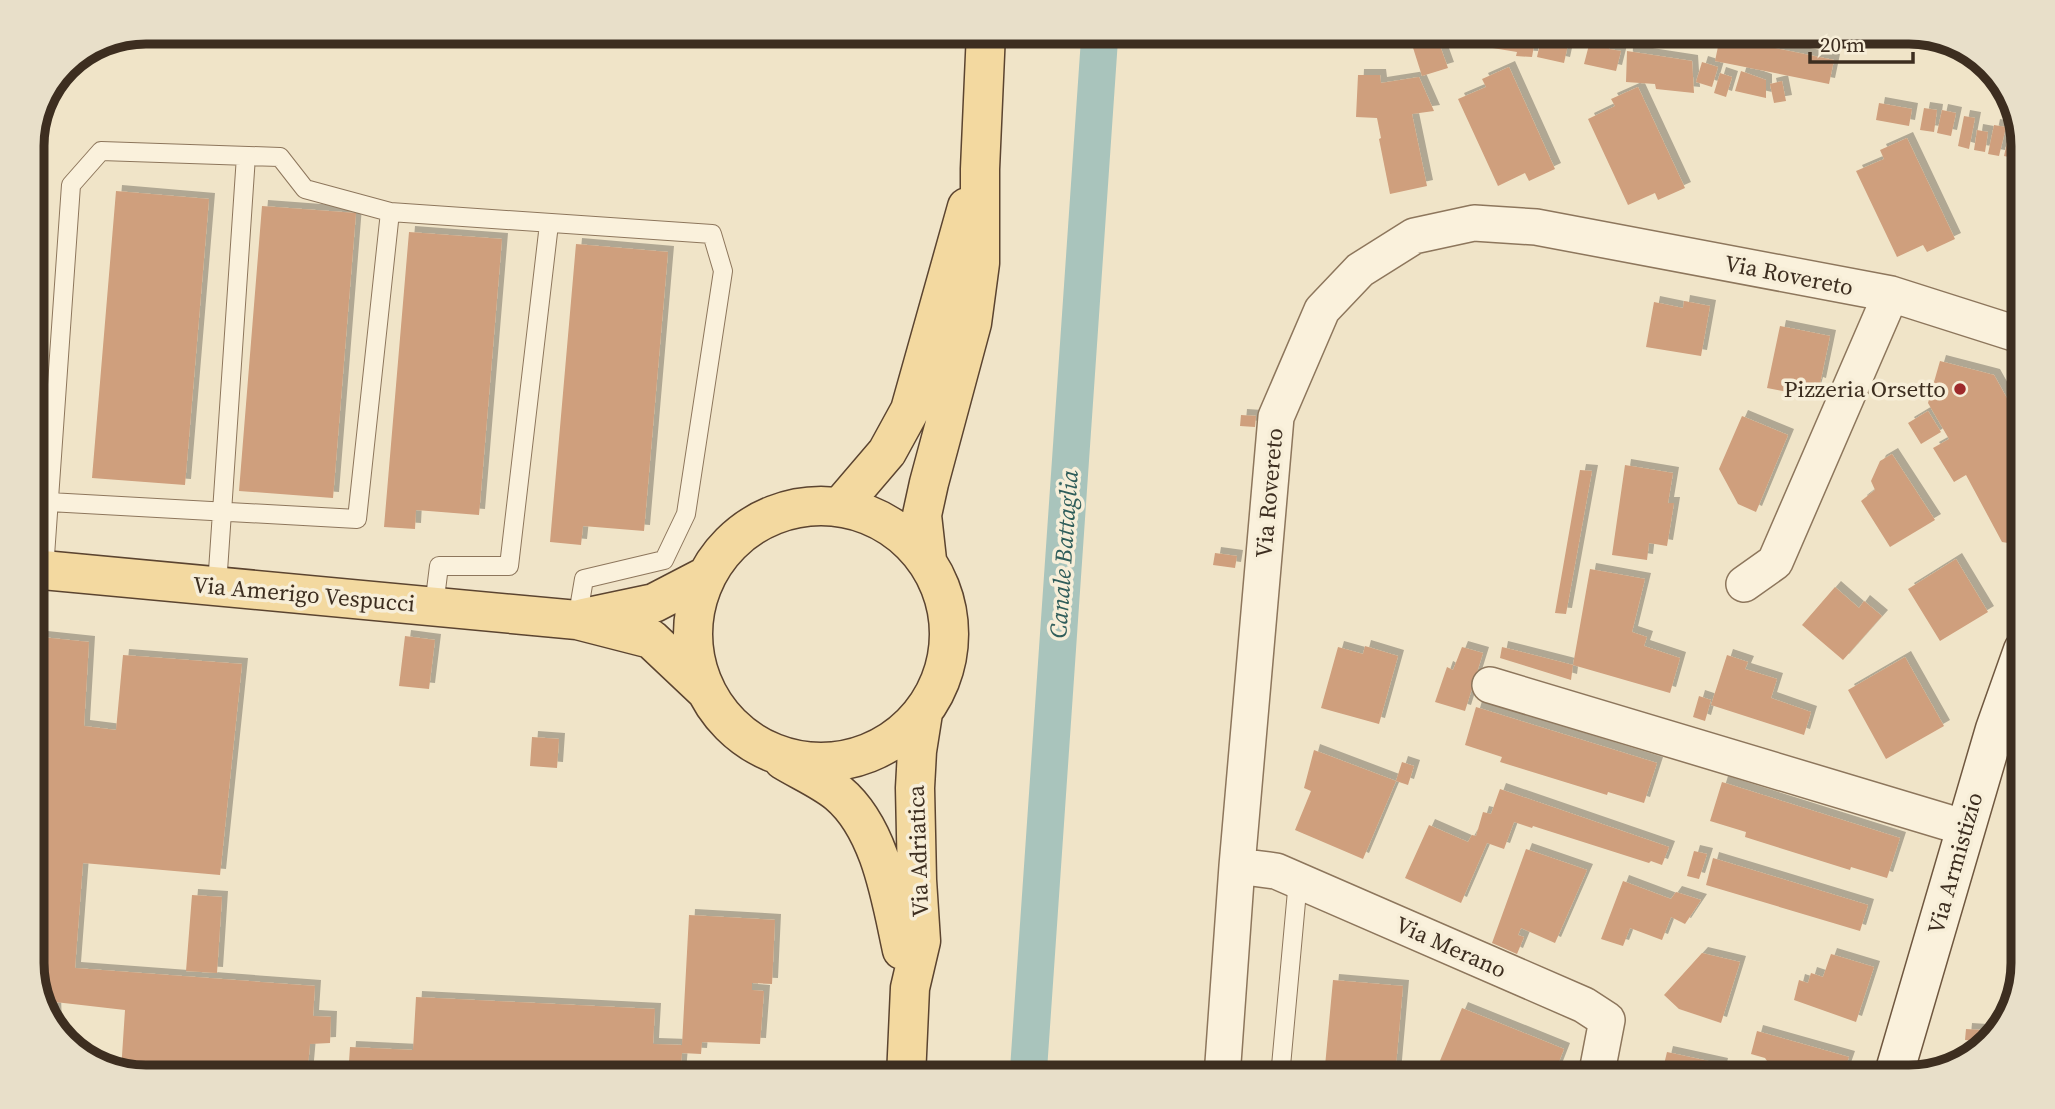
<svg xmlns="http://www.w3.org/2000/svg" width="2055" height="1109" font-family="'Source Serif 4',serif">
  <defs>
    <filter id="shadow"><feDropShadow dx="6" dy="-6" stdDeviation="0" flood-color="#0004"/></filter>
  </defs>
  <rect width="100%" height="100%" fill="#f0e4c8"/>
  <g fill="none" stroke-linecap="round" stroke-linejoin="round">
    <path stroke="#a9c4bc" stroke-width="37" d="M1028 1077 1100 32"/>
  </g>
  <path fill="#cf9f7d" filter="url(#shadow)" d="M1408 32H1435L1448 68 1422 76Z
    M1462 32H1525L1536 34 1532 57 1516 56 1517 52 1468 44 1469 38 1462 37Z
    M1595 32H1679L1675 48Z
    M1542 34 1569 40 1564 63 1537 57Z
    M1720 37 1834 60 1829 84 1715 61Z
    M1590 41 1610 46 1609 49 1621 51 1616 71 1584 64Z
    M1627 51 1692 61 1694 93 1656 89 1655 84 1626 82Z
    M1702 62 1718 67 1712 87 1696 82Z
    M1509 67 1555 169 1529 181 1525 173 1498 186 1458 99 1486 87 1482 79Z
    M1741 71 1766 80V98L1735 91Z
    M1720 73 1732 77 1726 97 1714 93Z
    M1358 75H1380L1381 83 1419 77 1434 111 1412 114 1427 186 1390 194 1379 139 1381 138 1377 118 1356 117Z
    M1782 81 1786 101 1774 103 1770 84Z
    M1638 87 1685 188 1658 200 1655 193 1628 205 1588 119 1615 106 1611 99Z
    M1879 103 1912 109 1909 126 1876 120Z
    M1924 108 1937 110 1934 132 1920 130Z
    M1942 110 1956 113 1951 136 1937 133Z
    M1964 116 1975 118 1969 149 1958 146Z
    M41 119 38 515H32V139Z
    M1994 125 2006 127 1999 156 1988 154Z
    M1977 130 1988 132 1985 152 1974 150Z
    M2009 134 2022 136 2023 160 2004 156Z
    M1907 138 1955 239 1927 252 1923 245 1897 257 1856 171 1884 159 1880 150Z
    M2011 173 2023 176V189L2008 185Z
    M116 191 209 199 185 485 92 478Z
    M262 206 356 213 333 498 239 491Z
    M2023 206V245L2009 239Z
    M409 232 502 239 479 515 416 510 415 529 384 527Z
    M576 244 668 252 644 531 583 526 581 545 550 542Z
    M2023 247V265L2017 263Z
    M1684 301 1710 306 1701 356 1646 347 1654 302 1683 308Z
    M1780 326 1830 336 1820 384 1817 383 1813 397 1767 388Z
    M1940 361 1994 375 2023 427V489L2013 539 2008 543 2002 542 1966 475 1954 482 1933 448 1949 439 1928 403Z
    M1928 411 1941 432 1921 444 1908 423Z
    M1241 415 1256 416 1255 427 1240 426Z
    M1742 416 1788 435 1756 512 1738 504 1719 469Z
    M1892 454 1935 520 1890 547 1861 501 1875 490 1871 481 1880 461Z
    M1625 465 1673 473 1668 503H1674L1667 546 1649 543 1647 560 1612 555Z
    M1580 470 1592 471 1566 614 1555 613Z
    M1215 553 1237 556 1235 568 1213 565Z
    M1956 559 1988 612 1940 641 1908 589Z
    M1590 569 1645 579 1632 632 1647 637 1644 646 1680 658 1670 693 1573 665Z
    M1835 587 1859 608 1864 601 1882 616 1843 660 1802 625Z
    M32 636 89 642 84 726 116 730 123 655 242 664 220 875 83 863 75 968 315 986 313 1016 331 1017 330 1043 310 1044 307 1077H275L212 1071 213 1077H168L121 1071 125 1010 55 1002 56 1031 51 1027 32 971Z
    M405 636 435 640 429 689 399 686Z
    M1365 646 1398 656 1379 724 1321 708 1338 647 1363 654Z
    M1462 647 1483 653 1465 711 1435 702 1447 667 1453 670Z
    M1502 647 1573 665 1571 680 1500 658Z
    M1727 655 1748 662 1745 669 1777 679 1771 698 1811 712 1804 735 1711 705Z
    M1905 657 1944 726 1886 759 1848 690Z
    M1699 696 1711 700 1705 721 1693 717Z
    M1476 707 1657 763 1644 803 1608 792 1607 795 1500 762 1502 757 1465 745Z
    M532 737 559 739 557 768 530 766Z
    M1314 750 1396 781 1363 859 1295 830 1311 791 1304 788Z
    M1402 762 1414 766 1408 785 1396 781Z
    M1722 782 1900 838 1887 878 1851 867 1850 870 1745 837 1746 832 1710 821Z
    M1500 789 1669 847 1662 865 1651 861 1649 863 1533 826 1532 828 1514 822 1504 849 1487 843 1461 903 1405 878 1429 825 1468 842 1472 835 1476 836 1483 812 1491 814Z
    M1526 849 1587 870 1555 943 1521 928 1518 935 1524 937 1517 954 1492 943Z
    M1694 851 1707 854 1699 879 1687 876Z
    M1713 858 1868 905 1860 931 1706 885Z
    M1623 881 1671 899 1676 892 1701 900 1685 924 1671 917 1662 940 1630 928 1623 946 1601 939Z
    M192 895 222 897 217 973 186 971Z
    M689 915 775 920 772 984 752 983V990L764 991 760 1044 702 1042 701 1054 682 1053 680 1077H348L350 1047 413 1050 416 997 655 1009 653 1044 682 1045Z
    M1702 953 1740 962 1721 1023 1679 1009 1664 995Z
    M1831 954 1874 967 1856 1022 1794 1000 1799 980 1808 983 1811 973 1823 977Z
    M1333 980 1403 986 1395 1077H1324Z
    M1462 1008 1564 1049 1553 1077H1475L1439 1063Z
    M1966 1029 1997 1031 1987 1042 1965 1040Z
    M1757 1031 1849 1057 1842 1077H1778L1765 1058 1751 1054Z
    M1667 1052 1722 1064 1719 1077H1661Z"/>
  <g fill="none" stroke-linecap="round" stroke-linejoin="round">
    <g stroke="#8d765c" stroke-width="20">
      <path id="lane" d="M49 502 357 519 390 212
        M44 570 71 185 101 151 280 157 305 189 390 212 712 234 723 271 686 514 664 560 584 579 577 620
        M217 586 246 156
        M434 606 439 566H509L549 224
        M1280 1077 1298 880"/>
    </g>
    <g stroke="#8d765c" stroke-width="38">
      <path id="street" d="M1744 584 1775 562 1891 294
        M1490 685 1966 828
        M1237 866 1276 871 1584 1005 1607 1020 1596 1077
        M1222 1077 1237 866 1276 417 1322 310 1360 270 1414 236 1474 223 1536 227 1891 294 2023 336"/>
    </g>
    <g stroke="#6f573f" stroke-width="41">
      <path id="secondary" d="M1893 1077 1995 729 2023 650"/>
    </g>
    <g stroke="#5b4430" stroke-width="41">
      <path id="primary" d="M693 634a128 128 0 1 1 256 0a128 128 0 1 1-256 0Z
        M840 507 887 452 910 410 967 207
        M927 560 922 515 929 483 972 323 980 263V169L986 32
        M32 569 577 620 651 639 705 690
        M583 618 654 603 706 576
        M783 760C801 771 822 780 838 793 881 829 891 900 902 950
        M906 1077 910 988 921 941 917 880 915 788 917 751 923 713"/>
    </g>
    <use href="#lane" stroke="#faf1dc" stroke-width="18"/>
    <use href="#street" stroke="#faf1dc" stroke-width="35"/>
    <use href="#secondary" stroke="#faf1dc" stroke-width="38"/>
    <use href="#primary" stroke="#f3d9a0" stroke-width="38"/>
  </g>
  <circle fill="#9e2a2b" stroke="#f7eed8" stroke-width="2.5" cx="1960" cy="389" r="7"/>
  <g text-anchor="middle" stroke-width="7" stroke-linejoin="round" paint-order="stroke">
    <g font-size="23" fill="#3d2e20" stroke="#f7eed8">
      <text transform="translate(1789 275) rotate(11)" y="8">Via Rovereto</text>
      <text transform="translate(1269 493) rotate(-85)" y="8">Via Rovereto</text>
      <text transform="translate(304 594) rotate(5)" y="8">Via Amerigo Vespucci</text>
      <text transform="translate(918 851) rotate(-92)" y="8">Via Adriatica</text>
      <text transform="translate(1955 863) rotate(-74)" y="8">Via Armistizio</text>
      <text transform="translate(1451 947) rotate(24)" y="8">Via Merano</text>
    </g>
    <g font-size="23" fill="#3d2e20" stroke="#f7eed8" text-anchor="end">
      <text x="1946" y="397">Pizzeria Orsetto</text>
    </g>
    <g font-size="24" font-style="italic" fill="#2f5d5a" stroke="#f7eed8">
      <text transform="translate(1064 554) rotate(-86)" y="8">Canale Battaglia</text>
    </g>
  </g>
  <path d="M0 0H2055V1109H0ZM146 44H1909A102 102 0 0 1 2011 146V963A102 102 0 0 1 1909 1065H146A102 102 0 0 1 44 963V146A102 102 0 0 1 146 44Z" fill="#e8dfc9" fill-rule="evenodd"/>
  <path fill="none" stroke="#3d2e20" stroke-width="9" d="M146 44H1909A102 102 0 0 1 2011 146V963A102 102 0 0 1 1909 1065H146A102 102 0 0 1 44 963V146A102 102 0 0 1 146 44Z"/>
  <path d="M1810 52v10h103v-10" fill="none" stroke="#3d2e20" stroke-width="3.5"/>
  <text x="1820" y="52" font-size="21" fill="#3d2e20" stroke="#f7eed8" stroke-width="5" paint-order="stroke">20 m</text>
</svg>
